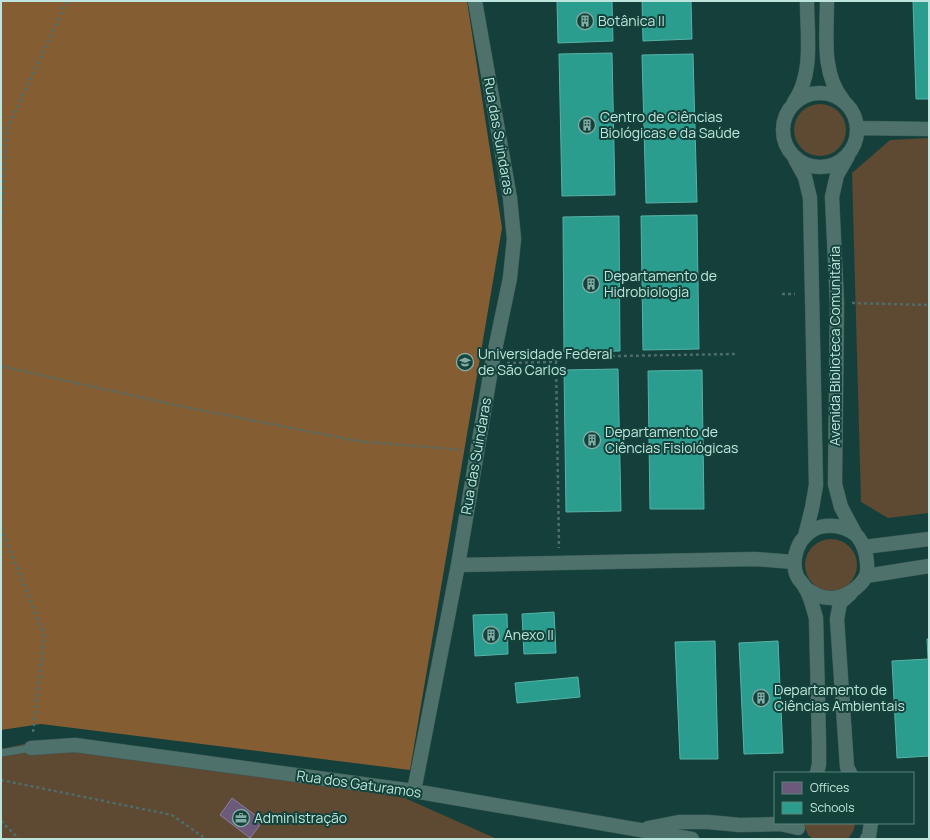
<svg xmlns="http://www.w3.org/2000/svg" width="930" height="840" font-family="Manrope,sans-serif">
  <rect width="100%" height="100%" fill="#143f3a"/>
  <path fill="#5e4932" d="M794 130a26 26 0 1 1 52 0a26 26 0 1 1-52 0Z
    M929 138V513L888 518 861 502 852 173 890 140Z
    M805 565a26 26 0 1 1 52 0a26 26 0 1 1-52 0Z
    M38 741 405 798 497 839H1V749Z
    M804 823H855C855 829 851 836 847 839H813L808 835Z"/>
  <path fill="#855d32" d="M1 1H467L502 228 410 770 41 724 1 730Z"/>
  <path fill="#6d597a" stroke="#858398" d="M232 798 263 821 250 838 220 815Z"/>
  <path fill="#2a9d8f" stroke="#56b3a6" d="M557 1H612L613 41 558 43Z
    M642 1H691L692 39 643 41Z
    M913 1H929V99H916Z
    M612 53 615 195 562 196 559 54Z
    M693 54 697 202 646 203 642 55Z
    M697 215 699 349 643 350 641 216Z
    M619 216 620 351 564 352 563 217Z
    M618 369 621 511 566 512 564 370Z
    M702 370 704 509H650L648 371Z
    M554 612 556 653 524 654 522 614Z
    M507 614 508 654 475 656 473 615Z
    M927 639H929V756L897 758 892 661 928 659Z
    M715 641 718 759H680L675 642Z
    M778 641 783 753 744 754 739 643Z
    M578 677 580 697 517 703 515 683Z"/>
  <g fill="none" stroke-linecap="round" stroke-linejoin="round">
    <g stroke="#3b5b56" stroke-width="8">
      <path id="lane" d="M1 753 31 748"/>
    </g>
    <g stroke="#3b5b56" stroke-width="15">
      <path id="street" d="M827 1C827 34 821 73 843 100
        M783 130a37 37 0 1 1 74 0a37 37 0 1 1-74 0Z
        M794 102C814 74 807 34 807 1
        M857 128 929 129
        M848 156 837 175 832 197 837 303 835 484 841 507 856 535
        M795 159 805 177 810 198 816 485 812 508 805 536
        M864 547 929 539
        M458 565 755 559 794 562
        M866 576 929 566
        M805 588C813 593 820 598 830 598 843 599 860 588 866 576 868 571 867 561 866 555 864 547 861 539 855 534 844 526 833 524 820 527 812 529 806 535 801 541 795 551 792 565 797 576 799 581 804 584 806 589 811 598 813 608 816 618L819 742V764L817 773
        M31 748 75 745 414 791 692 839
        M850 773 847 767 837 619 840 603 851 593
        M414 791 458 565 492 364 510 278 514 239 510 198 475 1
        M648 828 679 822H708L740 825 780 824 798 828
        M867 839 869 836 871 823"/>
    </g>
    <path stroke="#4f6d68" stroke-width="2.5" stroke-dasharray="3 3" stroke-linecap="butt" d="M1 225 7 129 67 1
      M782 294H795
      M852 303 929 305
      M556 362 557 357 736 354
      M507 363 556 362 559 548
      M1 366 175 405 357 441 462 450
      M1 528 44 635 33 732
      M1 780 172 815 206 839
      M1 821 19 839"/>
    <use href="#lane" stroke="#4f716c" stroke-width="7"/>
    <use href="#street" stroke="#4f716c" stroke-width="14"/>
  </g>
  <defs>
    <g id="building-ring" transform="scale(0.9)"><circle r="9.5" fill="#14433c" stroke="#82aba4" stroke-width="1.5"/><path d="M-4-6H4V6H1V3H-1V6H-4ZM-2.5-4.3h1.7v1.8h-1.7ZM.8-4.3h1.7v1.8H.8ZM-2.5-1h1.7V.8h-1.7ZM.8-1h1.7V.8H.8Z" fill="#82aba4"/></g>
    <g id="university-ring" transform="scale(0.9)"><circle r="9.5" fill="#14433c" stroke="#82aba4" stroke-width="1.5"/><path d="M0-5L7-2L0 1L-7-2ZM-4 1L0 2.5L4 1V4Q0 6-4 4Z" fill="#82aba4"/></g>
    <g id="office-ring" transform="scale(0.9)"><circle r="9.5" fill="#14433c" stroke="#82aba4" stroke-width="1.5"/><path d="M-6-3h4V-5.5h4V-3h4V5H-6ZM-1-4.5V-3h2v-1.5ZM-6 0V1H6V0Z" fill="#82aba4"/></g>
  </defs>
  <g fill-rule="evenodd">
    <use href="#building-ring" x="585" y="21"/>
    <use href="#building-ring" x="587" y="125"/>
    <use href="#building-ring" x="591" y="284"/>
    <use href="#university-ring" x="465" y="362"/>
    <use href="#building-ring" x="592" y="440"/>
    <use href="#building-ring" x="491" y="635"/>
    <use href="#building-ring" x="761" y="698"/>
    <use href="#office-ring" x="241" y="818"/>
  </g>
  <g text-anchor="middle" stroke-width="4" stroke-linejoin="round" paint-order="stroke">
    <g font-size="14" fill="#bde5dd" stroke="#14433c" text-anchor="start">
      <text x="598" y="26">Botânica II</text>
      <text x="600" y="122">Centro de Ciências<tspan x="600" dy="16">Biológicas e da Saúde</tspan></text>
      <text x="604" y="281">Departamento de<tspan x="604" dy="16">Hidrobiologia</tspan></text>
      <text x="478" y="359">Universidade Federal<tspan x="478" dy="16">de São Carlos</tspan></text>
      <text x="605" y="437">Departamento de<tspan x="605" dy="16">Ciências Fisiológicas</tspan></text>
      <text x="504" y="640">Anexo II</text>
      <text x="774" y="695">Departamento de<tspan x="774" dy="16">Ciências Ambientais</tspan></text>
      <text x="254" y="823">Administração</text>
    </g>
    <g font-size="14" fill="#bde5dd" stroke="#14433c">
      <text transform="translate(499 136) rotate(80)" y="5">Rua das Suindaras</text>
      <text transform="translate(835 346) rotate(-90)" y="5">Avenida Biblioteca Comunitária</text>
      <text transform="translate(476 456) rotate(-80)" y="5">Rua das Suindaras</text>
      <text transform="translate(359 784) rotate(8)" y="5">Rua dos Gaturamos</text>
    </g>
  </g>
  <rect width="930" height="840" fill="none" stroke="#bde5dd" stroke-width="4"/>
  <rect x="774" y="772" width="140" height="52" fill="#14433c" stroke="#58847c"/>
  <rect x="782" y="782" width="20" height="12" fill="#6d597a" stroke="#58847c"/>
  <text x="810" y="792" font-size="12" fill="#bde5dd">Offices</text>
  <rect x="782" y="802" width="20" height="12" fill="#2a9d8f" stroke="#58847c"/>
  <text x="810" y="812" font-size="12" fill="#bde5dd">Schools</text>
</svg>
